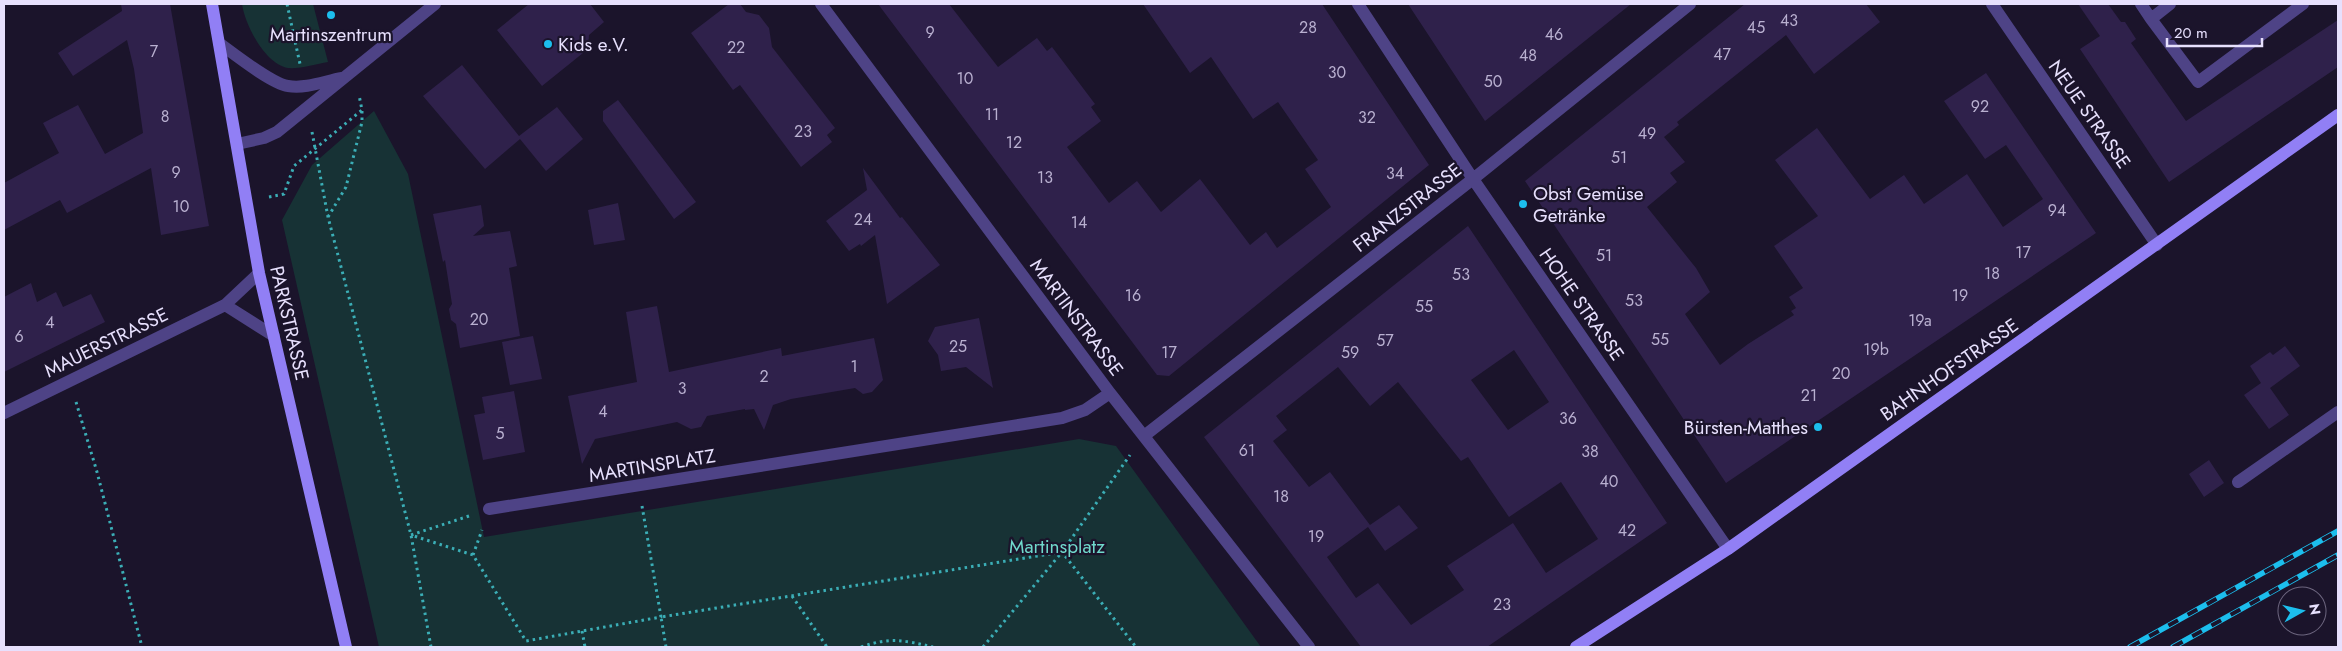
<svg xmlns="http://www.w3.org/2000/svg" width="2342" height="651" font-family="Jost,sans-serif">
  <rect width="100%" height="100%" fill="#1b142b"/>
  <path fill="#173235" d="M242 4H313L328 62C316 64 300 69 288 68 265 64 245 25 242 4Z
    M374 111 408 174 484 537 1079 439 1116 446 1261 647H379L282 220 312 165Z"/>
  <path fill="#2f214b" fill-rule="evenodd" d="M121 4H170L209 226 161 235 151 168 67 213 60 200 4 230V183L59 153 43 123 78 105 105 154 143 133 134 69 127 40 73 76 58 53 122 11Z
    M529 4H590L604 22 589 35 588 49 542 86 497 30Z
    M729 4H740L746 12 759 15 769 28 772 47 835 128 827 135 832 142 801 167 740 85 733 90 691 33Z
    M878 4H949L998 67 1037 38 1047 51 1052 47 1095 104 1091 107 1101 121 1067 147 1109 203 1137 181 1161 212 1200 179 1250 245 1266 232 1277 248 1331 207 1305 169 1318 160 1278 102 1253 119 1211 57 1190 73 1143 4H1322L1429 165 1169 376 1157 375Z
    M1408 4H1631L1485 121Z
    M1745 4H1866L1880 22 1814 74 1786 35 1677 122 1679 125 1664 137 1685 162 1670 173 1677 182 1647 207 1696 268 1710 292 1685 314 1720 365 1748 344 1794 315 1791 311 1796 308 1789 297 1803 288 1774 246 1818 216 1775 160 1817 128 1870 199 1904 175 1924 204 1967 174 2003 227 2043 199 2006 145 1985 159 1944 101 1986 73 2096 233 1726 483 1525 181Z
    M2078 4H2108L2121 22H2125L2136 39 2131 43 2186 121 2338 20V67L2169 182 2080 49 2100 36Z
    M462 65 519 136 557 107 583 139 546 171 520 139 485 169 423 96Z
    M618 100 696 202 674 219 603 121V111Z
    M863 168 900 218 902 217 940 265 887 304 875 235 861 246 860 244 849 251 826 221 867 190Z
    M618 203 625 240 594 245 588 210Z
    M481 205 484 226 473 236 510 231 517 266 509 268 520 336 460 348 456 324 451 320 449 309 452 304 445 260 443 262 433 214Z
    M1468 226 1667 523 1487 647H1361L1204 437ZM1514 350 1549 402 1508 430 1471 380ZM1338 367 1370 406 1398 382 1461 461 1468 457 1509 517 1561 482 1598 539 1546 573 1513 523 1447 566 1464 590 1411 625 1378 583 1356 598 1327 557 1368 527 1385 551 1418 528 1399 505 1370 525 1330 472 1309 487 1273 441 1287 430 1276 416Z
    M31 283 37 302 56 292 63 307 91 294 105 322 4 372V297Z
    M657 306 669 372 781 348 782 356 874 338 883 380 872 392 863 394 855 388 791 399 773 405 764 430 754 409 745 410V409L707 416 701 427 691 429 677 422 595 439 582 464 568 396 637 382 626 312Z
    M979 318 993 388 966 367 941 371 938 355 928 341 935 327Z
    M533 336 542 379 510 385 502 342Z
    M2285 346 2300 366 2270 388 2289 415 2269 429 2244 395 2261 383 2250 366 2270 352 2273 355Z
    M514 391 525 452 483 460 474 415 485 413 482 397Z
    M2209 460 2224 483 2204 497 2189 474Z"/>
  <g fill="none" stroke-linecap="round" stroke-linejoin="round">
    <path stroke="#3baeb6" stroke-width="3" stroke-dasharray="2.5 4" stroke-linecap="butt" d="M287 4 300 64
      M312 132 328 217 411 535 431 647
      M269 197 284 194 294 166 362 110
      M328 217 346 187 362 122V110L359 95
      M76 402 97 472 142 647
      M469 516 411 535 473 555 526 641 661 617 642 506
      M473 555 482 530
      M792 596 827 647
      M582 631 585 647
      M666 647 661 617 1062 552 1136 647
      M861 647C890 637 903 640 933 647
      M983 647 1062 552 1130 455"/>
    <path stroke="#4e4386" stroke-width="12" d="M2141 4 2151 19 2170 4
      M2151 19 2198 82 2303 4
      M2238 482 2338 412"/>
    <path stroke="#4e4386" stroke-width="12" d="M821 4 1110 393 1309 647
      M1358 4 1473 179 1728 549
      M1992 4 2157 245
      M219 43C234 54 272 84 288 86 306 89 325 81 342 78
      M237 144 264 138 277 132 435 4
      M225 305 274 336
      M4 413 225 305 259 273
      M1144 436 1473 179 1690 4
      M489 509 1062 418 1085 410 1110 393"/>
    <path stroke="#917ff5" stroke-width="12" d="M212 4 259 273 346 647
      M1576 647 1728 549 2338 115"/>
    <g stroke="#1cbeed" stroke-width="5.5">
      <path id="rail" d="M2130 647 2338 531
        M2173 647 2338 555"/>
    </g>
    <use href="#rail" stroke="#1b142b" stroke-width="4" stroke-dasharray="11" stroke-linecap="butt"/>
  </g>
  <g fill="#1cbeed" stroke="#1b142b" stroke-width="2">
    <circle cx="331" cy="15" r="5"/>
    <circle cx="548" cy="44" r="5"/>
    <circle cx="1523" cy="204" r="5"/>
    <circle cx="1818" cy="427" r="5"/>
  </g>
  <g text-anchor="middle" stroke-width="4.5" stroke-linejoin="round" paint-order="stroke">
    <g font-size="16" fill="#b9b0d0">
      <text x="1789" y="26">43</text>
      <text x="1308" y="33">28</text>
      <text x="1756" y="33">45</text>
      <text x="930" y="38">9</text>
      <text x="1554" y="40">46</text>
      <text x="736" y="53">22</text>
      <text x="154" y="57">7</text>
      <text x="1722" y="60">47</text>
      <text x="1528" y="61">48</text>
      <text x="1337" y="78">30</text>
      <text x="965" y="84">10</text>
      <text x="1493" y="87">50</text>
      <text x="1980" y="112">92</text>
      <text x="992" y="120">11</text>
      <text x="165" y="122">8</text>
      <text x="1367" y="123">32</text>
      <text x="803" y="137">23</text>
      <text x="1647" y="139">49</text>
      <text x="1014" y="148">12</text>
      <text x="1619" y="163">51</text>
      <text x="176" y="178">9</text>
      <text x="1395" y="179">34</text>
      <text x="1045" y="183">13</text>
      <text x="181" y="212">10</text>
      <text x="2057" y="216">94</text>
      <text x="863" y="225">24</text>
      <text x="1079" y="228">14</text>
      <text x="2023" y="258">17</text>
      <text x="1604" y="261">51</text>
      <text x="1992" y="279">18</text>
      <text x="1461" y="280">53</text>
      <text x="1133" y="301">16</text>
      <text x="1960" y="301">19</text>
      <text x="1634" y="306">53</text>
      <text x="1424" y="312">55</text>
      <text x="479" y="325">20</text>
      <text x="1920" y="326">19a</text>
      <text x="50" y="328">4</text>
      <text x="19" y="342">6</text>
      <text x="1660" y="345">55</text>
      <text x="1385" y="346">57</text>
      <text x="958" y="352">25</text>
      <text x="1876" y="355">19b</text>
      <text x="1169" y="358">17</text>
      <text x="1350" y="358">59</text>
      <text x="854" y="372">1</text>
      <text x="1841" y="379">20</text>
      <text x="764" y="382">2</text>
      <text x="682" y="394">3</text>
      <text x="1809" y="401">21</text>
      <text x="603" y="417">4</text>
      <text x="1568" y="424">36</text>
      <text x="500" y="439">5</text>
      <text x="1247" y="456">61</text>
      <text x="1590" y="457">38</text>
      <text x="1609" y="487">40</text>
      <text x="1281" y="502">18</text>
      <text x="1627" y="536">42</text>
      <text x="1316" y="542">19</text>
      <text x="1502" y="610">23</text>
    </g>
    <g font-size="19" fill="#e7e0fd" stroke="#1b142b" text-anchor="start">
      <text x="331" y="41" text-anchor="middle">Martinszentrum</text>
      <text x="558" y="51">Kids e.V.</text>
      <text x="1533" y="200">Obst Gemüse<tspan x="1533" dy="22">Getränke</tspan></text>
      <text x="1808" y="434" text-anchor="end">Bürsten-Matthes</text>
    </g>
    <g font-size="19" fill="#e7e0fd" stroke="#1b142b">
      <text transform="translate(2090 114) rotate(55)" y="7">NEUE STRASSE</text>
      <text transform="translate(1407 207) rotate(-38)" y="7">FRANZSTRASSE</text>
      <text transform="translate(1582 304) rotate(55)" y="7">HOHE STRASSE</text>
      <text transform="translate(1077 317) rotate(53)" y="7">MARTINSTRASSE</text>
      <text transform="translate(290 323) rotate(77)" y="7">PARKSTRASSE</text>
      <text transform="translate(106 342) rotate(-26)" y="7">MAUERSTRASSE</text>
      <text transform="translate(1949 369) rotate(-35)" y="7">BAHNHOFSTRASSE</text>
      <text transform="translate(652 465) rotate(-9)" y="7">MARTINSPLATZ</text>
    </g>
    <g font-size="19" fill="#70d9cc" stroke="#1b142b">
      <text x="1057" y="553">Martinsplatz</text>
    </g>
  </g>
  <rect width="2342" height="651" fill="none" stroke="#e7e0fd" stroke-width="10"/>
  <g transform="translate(2302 611) rotate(82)"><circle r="24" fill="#1b142b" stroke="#6d667f"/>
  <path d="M0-4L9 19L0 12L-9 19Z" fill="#1cbeed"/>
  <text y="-8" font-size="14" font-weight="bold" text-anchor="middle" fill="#e7e0fd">N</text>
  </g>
  <path d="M2167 38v8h95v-8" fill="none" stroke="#e7e0fd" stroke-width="2.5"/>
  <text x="2174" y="38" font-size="15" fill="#e7e0fd" stroke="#1b142b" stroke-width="4" paint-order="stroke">20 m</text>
</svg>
